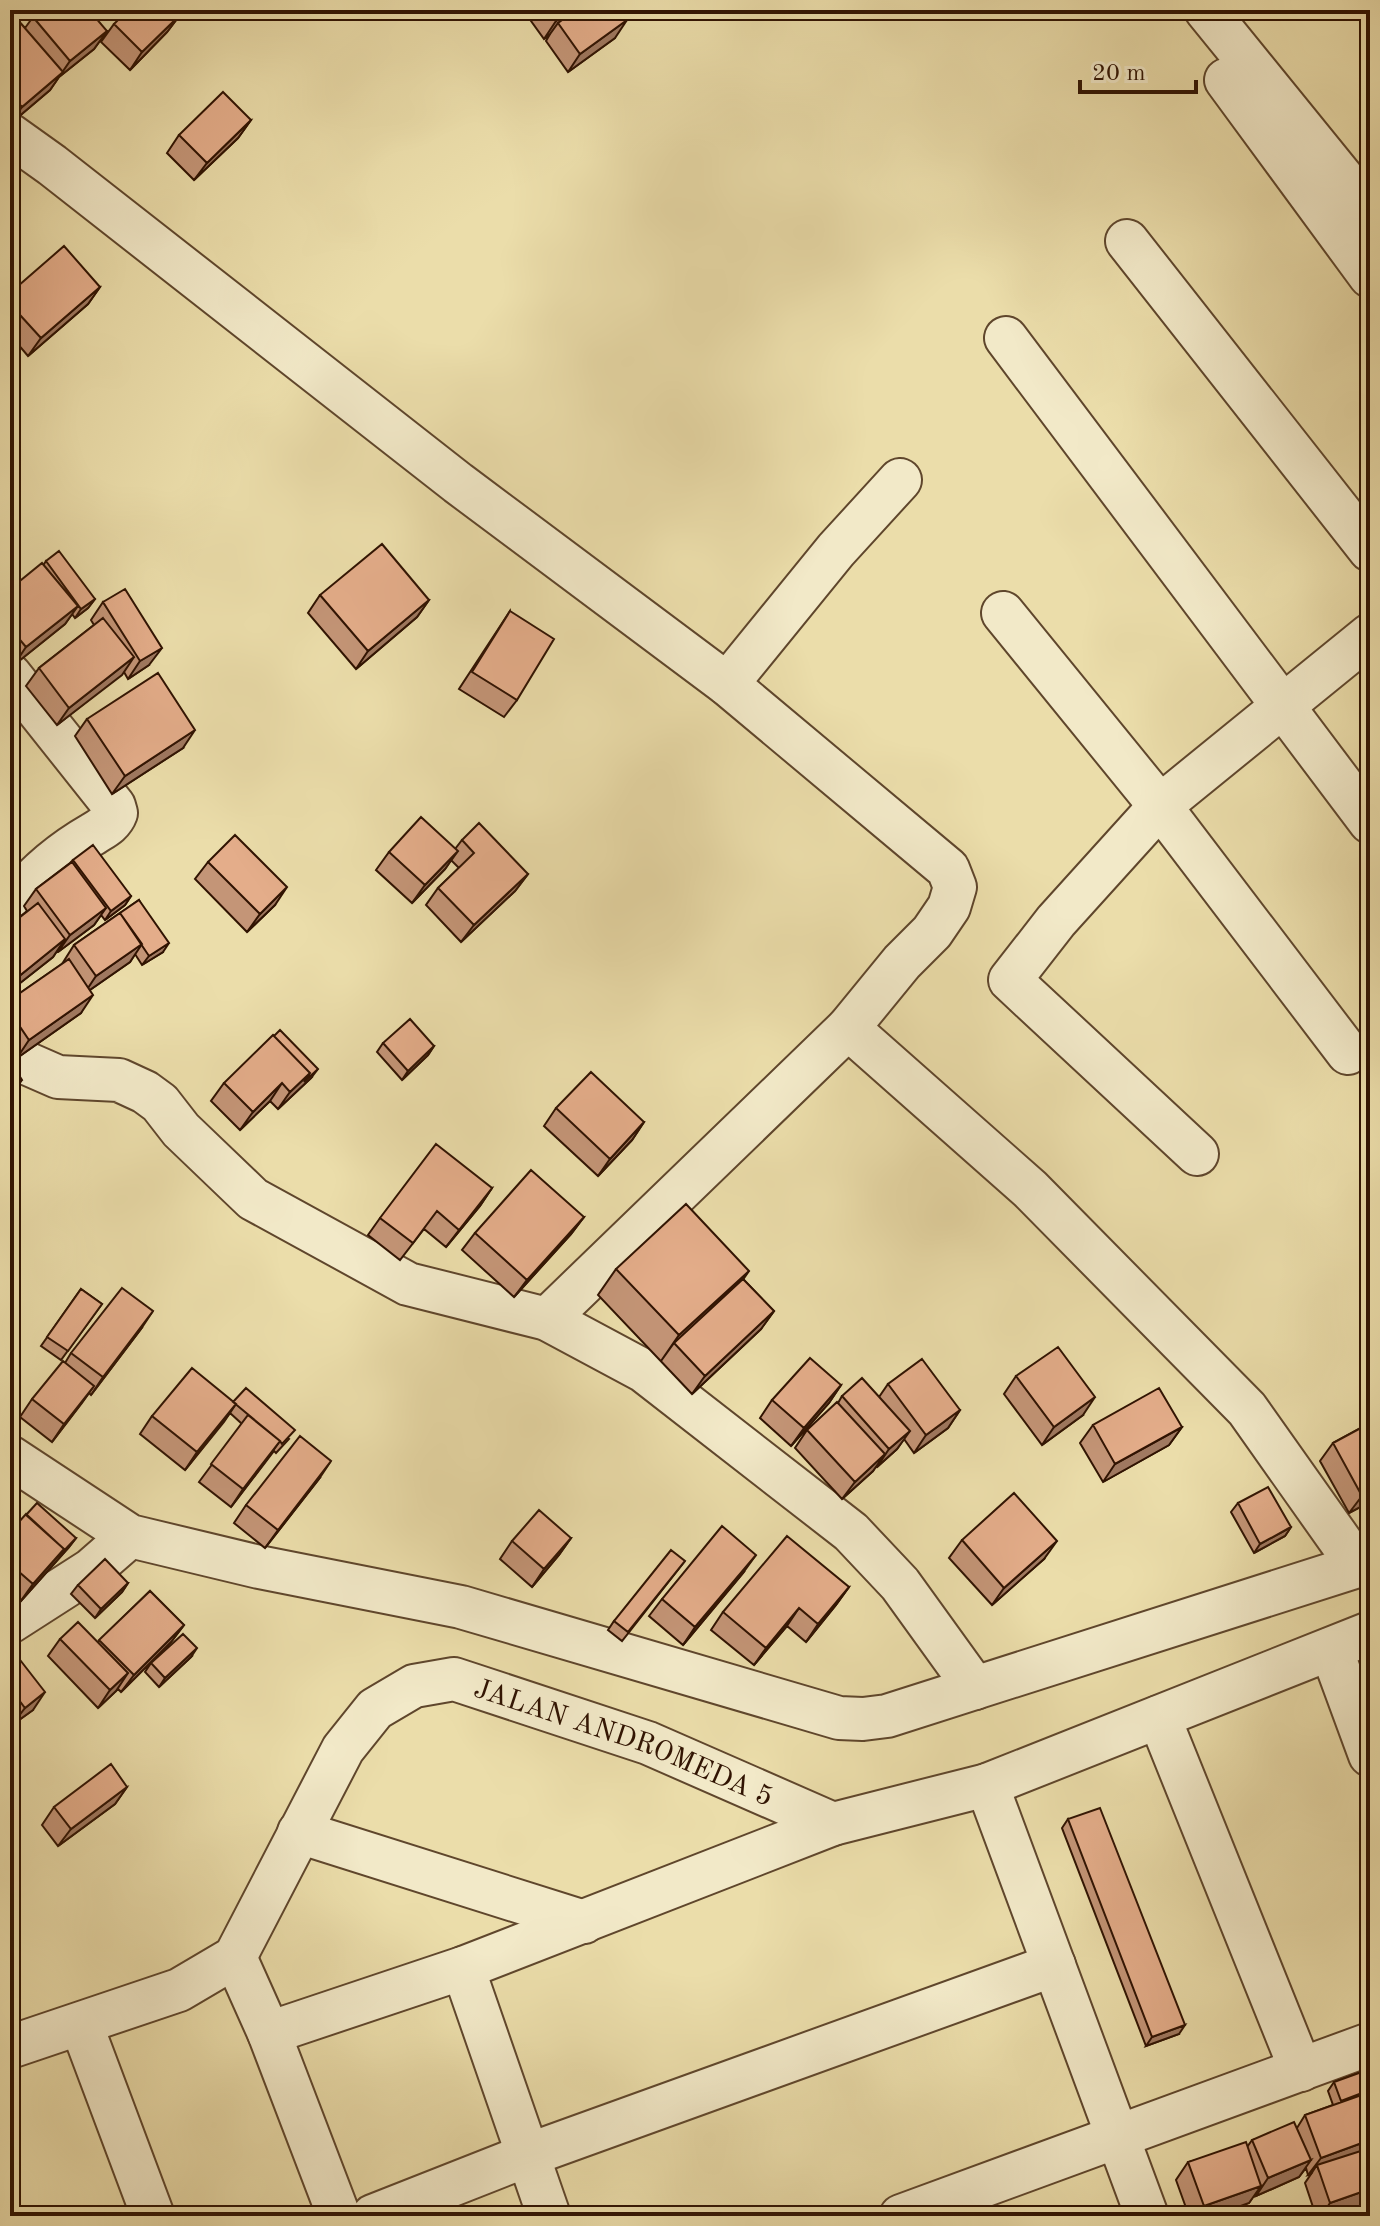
<svg xmlns="http://www.w3.org/2000/svg" width="1380" height="2226" font-family="'Old Standard TT',serif">
  <rect width="100%" height="100%" fill="#ebddaa"/>
  <filter id="stains"><feTurbulence type="fractalNoise" baseFrequency=".0025" numOctaves="4"/><feColorMatrix values="0 0 0 0 .2 0 0 0 0 .09 0 0 0 0 .02 0 0 0 .5 -.17"/></filter>
  <radialGradient id="worn" r=".72"><stop offset=".6" stop-color="#630" stop-opacity="0"/><stop offset="1" stop-color="#630" stop-opacity=".3"/></radialGradient>
  <g fill="none" stroke-linecap="round" stroke-linejoin="round">
    <g stroke="#5f462c" stroke-width="46">
      <g id="minor">
        <path d="M1206 10 1370 212"/>
        <path d="M1226 80 1370 276"/>
        <path d="M10 135 52 165 458 483 727 684 948 869 955 887 949 907 932 932 902 962 848 1028 547 1319"/>
        <path d="M1127 241 1370 550"/>
        <path d="M1006 338 1370 822"/>
        <path d="M1003 613 1160 806 1348 1053"/>
        <path d="M10 675 114 806 116 813C112 824 102 828 93 834 60 853 33 876 10 906"/>
        <path d="M727 684 836 550 900 480"/>
        <path d="M848 1028 1030 1189 1247 1409 1358 1566"/>
        <path d="M10 1056 58 1077 119 1080 145 1092 160 1103 181 1130 253 1199 408 1284 547 1319 644 1371 851 1532 900 1584 975 1688"/>
        <path d="M1197 1154 1010 980 1056 921 1160 806 1370 635"/>
        <path d="M10 1457 130 1536 259 1567 461 1607 839 1718 863 1719 887 1716 1370 1562"/>
        <path d="M10 1622 91 1570 130 1536"/>
        <path d="M1331 1649 1370 1755"/>
        <path d="M1159 1717 1301 2070"/>
        <path d="M987 1785 1147 2216"/>
        <path d="M299 1832 584 1922"/>
        <path d="M235 1957 269 2033 339 2216"/>
        <path d="M463 1968 549 2216"/>
        <path d="M81 2024 153 2216"/>
        <path d="M269 2033 463 1968 833 1824 987 1785 1370 1633"/>
        <path id="s1" d="M10 2047 179 1990 235 1957 343 1749 375 1709 414 1686 454 1679 648 1743 833 1824"/>
        <path d="M373 2216 528 2155 1054 1965"/>
        <path d="M901 2216 1370 2044"/>
      </g>
    </g>
    <use href="#minor" stroke="#f2e9c8" stroke-width="42"/>
  </g>
  <path fill="#c49577" stroke="#301302" stroke-width="2" d="M10 10H27L17 20 25 28 33 17 107 31 94 49 59 77 50 90 10 124Z
    M524 10H620L615 38 568 72 546 41 550 34 544 39 526 14 529 10 526 12Z
    M180 15 167 32 130 70 101 42 114 24Z
    M251 120 238 138 194 180 167 153 179 135Z
    M100 287 88 304 28 356 10 335V293Z
    M46 561 95 599 88 608 75 618 72 614 65 624 14 665 10 661V589L44 564Z
    M320 595 429 600 417 617 356 669 308 613Z
    M103 602 149 665 128 679 124 672 57 725 26 686 39 668 94 625 91 620Z
    M510 611 517 700 504 717 459 689Z
    M87 719 183 748 112 794 75 736Z
    M462 840 528 874 515 891 461 942 426 905 438 888 459 868 451 860 445 869 412 903 376 870 389 852 455 849Z
    M73 860 131 896 125 905 105 920 101 915 94 925 58 952 57 951 53 957 10 991V925L27 911 24 906 36 889 70 863Z
    M208 862 275 905 247 932 195 879Z
    M139 900 163 952 142 965 135 954 130 962 90 990 81 1013 17 1058 10 1048V1000L62 964 74 945Z
    M383 1043 434 1046 428 1055 402 1080 377 1052Z
    M311 1078 278 1109 270 1101 240 1130 211 1101 224 1083Z
    M556 1108 644 1122 632 1140 598 1176 544 1126Z
    M492 1188 480 1206 446 1247 424 1229 400 1260 368 1235 380 1218Z
    M584 1217 571 1234 514 1297 462 1250 475 1233Z
    M616 1269 743 1279 774 1311 761 1329 692 1394 598 1295Z
    M81 1289 102 1304 61 1360 41 1346Z
    M141 1329 91 1395 89 1393 52 1442 20 1417 32 1399 65 1363 71 1353Z
    M1016 1376 1083 1415 1042 1445 1004 1394Z
    M888 1384 960 1410 948 1428 914 1453 904 1439 897 1449 877 1467 876 1466 873 1471 842 1499 795 1448 807 1430 838 1403 842 1396 879 1397Z
    M841 1385 829 1403 791 1446 760 1418 772 1400Z
    M233 1402 289 1439 276 1453 274 1451 231 1507 199 1482 242 1424 230 1413 185 1470 140 1434 152 1416Z
    M1370 1423V1502L1349 1513 1320 1461 1333 1443Z
    M1093 1425 1182 1427 1169 1445 1103 1482 1080 1443Z
    M319 1479 265 1548 234 1523 246 1505Z
    M1238 1503 1291 1527 1285 1536 1254 1553 1231 1512Z
    M10 1532 76 1538 69 1547 20 1602 10 1593Z
    M571 1538 559 1555 532 1587 500 1559 512 1541Z
    M962 1540 1044 1559 992 1605 949 1558Z
    M685 1561 622 1641 608 1630 614 1621Z
    M743 1573 683 1645 649 1616 662 1599Z
    M128 1583 122 1592 95 1618 71 1594 78 1585Z
    M849 1587 836 1605 806 1642 787 1626 754 1665 711 1630 723 1612Z
    M150 1591 184 1625 171 1642 121 1692 118 1689 98 1708 48 1656 60 1639 98 1642Z
    M10 1647 33 1710 12 1725 10 1722Z
    M191 1657 159 1687 145 1672 151 1663Z
    M127 1787 115 1804 58 1846 42 1825 54 1807Z
    M1068 1819 1179 2034 1146 2046 1062 1828Z
    M1370 2069V2153H1369L1370 2157V2200L1367 2204 1331 2216H1316L1305 2183 1311 2174 1308 2175 1306 2168 1299 2177 1256 2196 1255 2194 1249 2203 1213 2216H1189L1176 2180 1188 2162 1247 2147 1252 2140 1297 2128 1305 2115 1333 2105 1328 2091 1334 2082Z"/>
  <path fill="#a07961" stroke="#301302" stroke-width="2" d="M20 10H27L24 15 10 26V18Z
    M572 10H584L558 23 550 34 544 39 556 21Z
    M180 15 167 32 130 70 142 52Z
    M627 20 615 38 568 72 580 54Z
    M107 31 94 49 59 77 50 90 10 124 22 107 61 74 70 61Z
    M251 120 238 138 194 180 207 163Z
    M100 287 88 304 28 356 41 338Z
    M95 599 88 608 75 618 81 609Z
    M429 600 417 617 356 669 368 651Z
    M78 606 65 624 14 665 26 647Z
    M162 648 149 665 128 679 140 661Z
    M134 657 122 675 57 725 69 708Z
    M195 730 183 748 112 794 125 776Z
    M458 851 445 869 412 903 425 885Z
    M528 874 515 891 461 942 474 925Z
    M287 887 275 905 247 932 260 914Z
    M131 896 125 905 105 920 111 911Z
    M106 908 94 925 58 952 70 935Z
    M65 939 53 957 10 991V988L18 977Z
    M169 943 163 952 142 965 149 956Z
    M142 944 130 962 84 994 96 976Z
    M93 995 81 1013 17 1058 29 1040Z
    M434 1046 428 1055 402 1080 408 1071Z
    M318 1069 311 1078 278 1109 290 1092 310 1073Z
    M22 1080 10 1097V1088Z
    M282 1083 270 1101 240 1130 253 1112Z
    M644 1122 632 1140 598 1176 610 1159Z
    M492 1188 480 1206 446 1247 459 1230Z
    M584 1217 571 1234 514 1297 527 1280Z
    M749 1271 731 1297 674 1343 661 1361 679 1335Z
    M153 1311 141 1329 91 1395 103 1377Z
    M774 1311 761 1329 692 1394 705 1376Z
    M841 1385 829 1403 791 1446 804 1428Z
    M94 1386 82 1403 52 1442 64 1424Z
    M1095 1397 1083 1415 1042 1445 1054 1427Z
    M236 1404 224 1422 185 1470 197 1452Z
    M960 1410 948 1428 914 1453 926 1435Z
    M1182 1427 1169 1445 1103 1482 1115 1464Z
    M910 1431 897 1449 877 1467 889 1449Z
    M280 1441 268 1458 231 1507 243 1489Z
    M885 1454 873 1471 842 1499 855 1482Z
    M331 1461 319 1479 265 1548 278 1530Z
    M1370 1491V1502L1349 1513 1362 1496Z
    M1291 1527 1285 1536 1254 1553 1260 1544Z
    M76 1538 69 1547 20 1602 33 1584 64 1549Z
    M571 1538 559 1555 532 1587 544 1569Z
    M1057 1541 1044 1559 992 1605 1004 1588Z
    M756 1555 743 1573 683 1645 695 1627Z
    M128 1583 122 1592 95 1618 101 1609Z
    M849 1587 836 1605 806 1642 818 1624Z
    M799 1608 787 1626 754 1665 766 1648Z
    M184 1625 171 1642 121 1692 134 1675Z
    M197 1648 191 1657 159 1687 165 1678Z
    M128 1673 116 1691 98 1708 110 1690Z
    M45 1692 33 1710 12 1725 25 1708Z
    M127 1787 115 1804 58 1846 71 1829Z
    M1185 2025 1179 2034 1146 2046 1152 2037Z
    M1370 2140V2153L1319 2171 1317 2165 1311 2174 1308 2175 1321 2158Z
    M1311 2160 1299 2177 1256 2196 1268 2178Z
    M1261 2186 1249 2203 1213 2216H1197L1204 2206Z
    M1370 2189V2200L1367 2204 1331 2216H1321L1330 2203Z"/>
  <path fill="#e4ad8a" stroke="#301302" stroke-width="2" d="M10 10H20L10 18Z
    M41 10H89L107 31 70 61 33 17Z
    M128 10H175L180 15 142 52 114 24Z
    M549 10H572L556 21Z
    M576 10H620L627 20 580 54 558 23Z
    M17 19 63 72 22 107 10 94V25Z
    M223 92 251 120 207 163 179 135Z
    M64 246 100 287 41 338 10 304V293Z
    M382 544 429 600 368 651 320 595Z
    M59 551 95 599 81 609 46 561Z
    M42 563 78 606 26 647 10 628V589Z
    M125 589 162 648 140 661 103 602Z
    M510 611 554 639 517 700 472 672Z
    M103 618 134 657 69 708 39 668Z
    M158 673 195 730 125 776 87 719Z
    M421 817 458 851 425 885 389 852Z
    M479 823 528 874 474 925 438 888 474 853 462 840Z
    M235 835 287 887 260 914 208 862Z
    M93 845 131 896 111 911 73 860Z
    M72 862 106 908 70 935 36 889Z
    M139 900 169 943 149 956 120 913Z
    M38 903 65 939 18 977 10 967V925Z
    M120 913 142 944 96 976 74 945Z
    M69 959 93 995 29 1040 10 1012V1000Z
    M410 1019 434 1046 408 1071 383 1043Z
    M280 1030 318 1069 304 1082 310 1073 274 1036Z
    M273 1035 310 1073 290 1092 282 1083 253 1112 224 1083Z
    M10 1061 22 1080 10 1088Z
    M591 1072 644 1122 610 1159 556 1108Z
    M436 1144 492 1188 459 1230 437 1211 413 1243 380 1218Z
    M531 1170 584 1217 527 1280 475 1233Z
    M686 1204 749 1271 679 1335 616 1269Z
    M743 1279 774 1311 705 1376 674 1343Z
    M122 1288 153 1311 103 1377 71 1353Z
    M81 1289 102 1304 68 1351 47 1337Z
    M1058 1347 1095 1397 1054 1427 1016 1376Z
    M810 1358 841 1385 804 1428 772 1400Z
    M922 1359 960 1410 926 1435 888 1384Z
    M63 1361 94 1386 64 1424 32 1399Z
    M192 1368 236 1404 197 1452 152 1416Z
    M862 1378 910 1431 889 1449 842 1396Z
    M246 1388 295 1430 282 1444 280 1441 233 1402Z
    M1159 1388 1182 1427 1115 1464 1093 1425Z
    M837 1402 885 1454 855 1482 807 1430Z
    M248 1415 280 1441 243 1489 211 1464Z
    M1370 1423V1491L1362 1496 1333 1443Z
    M300 1436 331 1461 278 1530 246 1505Z
    M1268 1487 1291 1527 1260 1544 1238 1503Z
    M1014 1493 1057 1541 1004 1588 962 1540Z
    M37 1503 76 1538 58 1557 64 1549 26 1515Z
    M539 1510 571 1538 544 1569 512 1541Z
    M26 1514 64 1549 33 1584 10 1564V1532Z
    M722 1526 756 1555 695 1627 662 1599Z
    M787 1536 849 1587 818 1624 799 1608 766 1648 723 1612Z
    M671 1550 685 1561 628 1632 614 1621Z
    M105 1559 128 1583 101 1609 78 1585Z
    M150 1591 184 1625 134 1675 99 1640Z
    M78 1622 128 1673 110 1690 60 1639Z
    M183 1634 197 1648 165 1678 151 1663Z
    M10 1647 45 1692 25 1708 10 1688Z
    M10 1700 16 1708 10 1713Z
    M111 1764 127 1787 71 1829 54 1807Z
    M1100 1808 1185 2025 1152 2037 1068 1819Z
    M1370 2069V2090L1341 2101 1334 2082Z
    M1370 2092V2140L1321 2158 1305 2115Z
    M1294 2122 1311 2160 1268 2178 1252 2140Z
    M1246 2142 1261 2186 1204 2206 1188 2162Z
    M1367 2149 1370 2157V2189L1330 2203 1317 2165Z"/>
  <g text-anchor="middle" stroke-width="7" stroke-linejoin="round" paint-order="stroke">
    <g font-size="28" fill="#301302" stroke="#f2e9c8">
      <text dy="10" stroke="none"><textPath href="#s1" startOffset="796">JALAN ANDROMEDA 5</textPath></text>
    </g>
  </g>
  <rect width="1380" height="2226" fill="none" stroke="#ebddaa" stroke-width="40"/>
  <rect x="12" y="12" width="1356" height="2202" fill="none" stroke="#301302" stroke-width="4"/>
  <rect x="20" y="20" width="1340" height="2186" fill="none" stroke="#301302" stroke-width="2"/>
  <path d="M1080 80v12h116v-12" fill="none" stroke="#301302" stroke-width="4"/>
  <text x="1092" y="80" font-size="24" fill="#301302" stroke="#f2e9c8" stroke-width="6" paint-order="stroke">20 m</text>
  <rect width="100%" height="100%" filter="url(#stains)"/>
  <rect width="100%" height="100%" fill="url(#worn)"/>
</svg>
